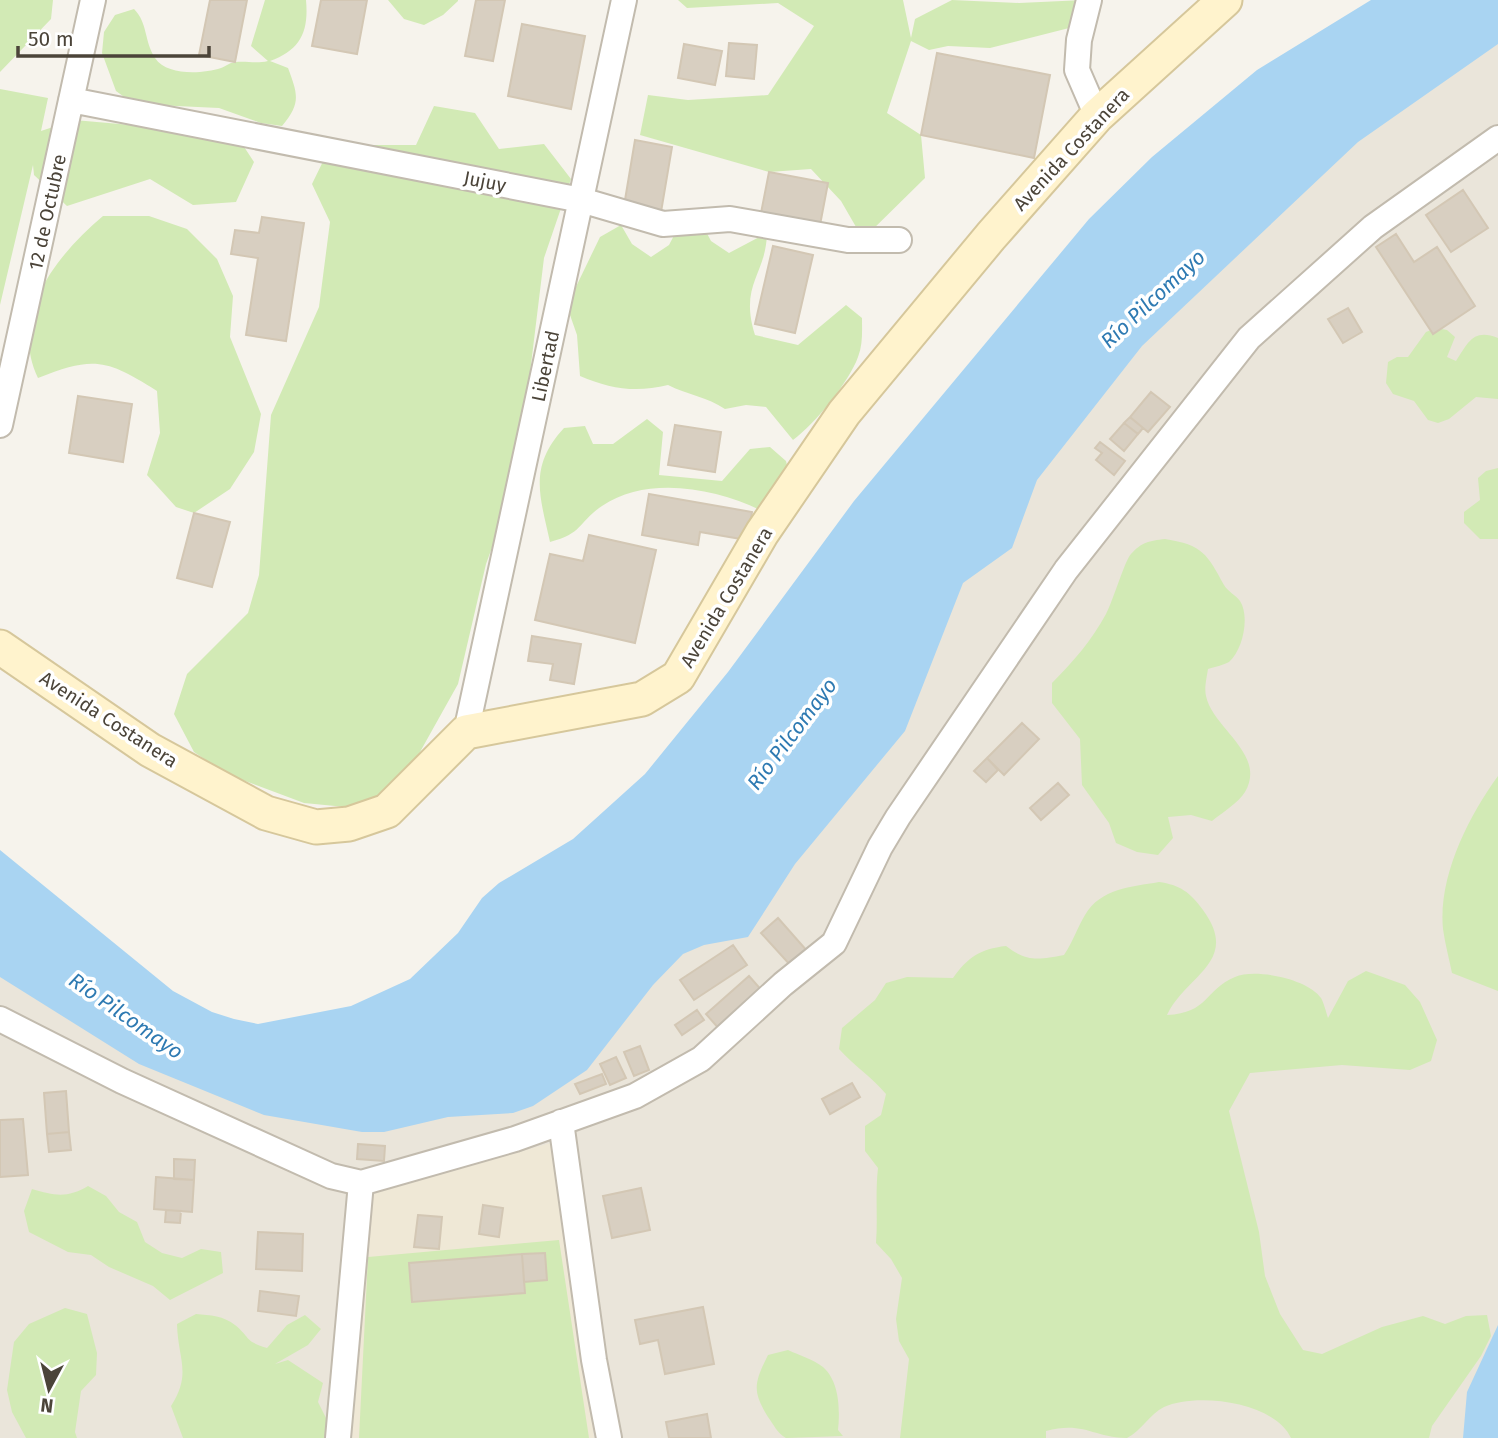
<svg xmlns="http://www.w3.org/2000/svg" width="1498" height="1438" font-family="'Fira Sans',sans-serif">
  <rect width="100%" height="100%" fill="#f6f3ec"/>
  <path fill="#eae5da" d="M1498 8V1383L1491 1438H0V917L305 1096 949 526Z"/>
  <path fill="#efe8d6" d="M551 1143 594 1438H346L369 1194Z"/>
  <path fill="#d2eab5" d="M0 0H53L51 19 0 72Z
    M265 0H306C309 32 300 50 270 61L288 68C298 95 301 103 282 126L261 123 219 108 134 104 116 91 102 53 104 32 115 15 134 9C148 23 144 41 155 58 167 76 202 74 221 68 226 66 231 62 236 62 248 61 256 64 268 61L251 46Z
    M388 0H458V1L443 15 424 25 404 19Z
    M678 0H903L911 38 915 19 952 0 1019 3 1084 0 1073 27 990 48 948 46 929 50 911 41 887 113 921 135 925 178 863 239 841 201 811 169 769 172 640 135 648 95 688 100 768 95 814 26 778 3 687 8Z
    M0 89 48 98 41 131 74 120 154 127H231L254 162 236 202 193 205 150 179 67 206 34 175 33 165 0 305Z
    M434 106 475 113 499 149 544 144 571 179 544 258 517 479 486 564 458 684 387 811 304 803 227 774 194 752 174 714 187 674 248 613 259 575 271 415 319 307 330 222 312 184 331 145H416Z
    M103 216H149L187 229 217 259 233 296 230 337 261 414 254 452 230 489 194 513 176 507 147 475 160 433 157 391C106 359 94 356 38 378 8 315 57 255 103 216Z
    M701 222 711 241 729 253 767 233C766 276 739 284 755 335L798 345 846 305 862 318C862 331 863 344 858 357 849 382 815 424 793 440L766 407 746 405 725 409C707 397 688 395 668 385 636 393 610 389 580 376L577 335 570 315 572 295 600 237 621 225 632 244 651 257 669 245 679 226Z
    M1436 328 1447 330 1455 337 1447 357 1456 361C1468 343 1473 328 1498 338V399L1476 397 1449 419 1438 423 1428 420 1414 401 1393 394 1386 383 1388 362 1397 357H1408L1426 332Z
    M647 419 663 432 659 475 722 481 750 449 770 447 786 461 791 481 768 514C721 489 649 474 602 506 578 522 584 533 550 542 540 496 528 467 564 428L585 426 593 444H613Z
    M1498 468V539H1480L1464 523V512L1480 500 1478 478 1486 471Z
    M1165 539C1203 545 1207 554 1224 585 1228 592 1236 595 1240 601 1250 616 1243 650 1229 662 1224 665 1214 667 1208 669 1207 676 1204 688 1206 696 1213 729 1267 754 1245 792 1239 802 1222 813 1212 821L1191 815 1168 817 1173 838 1158 855 1137 852 1116 843 1109 823 1082 785 1080 739 1052 703V683C1073 662 1092 640 1106 614 1113 601 1125 560 1131 554 1142 542 1149 541 1165 539Z
    M1498 776V991L1452 973C1449 958 1445 944 1443 929 1438 877 1468 817 1498 776Z
    M1159 882C1180 885 1190 892 1203 910 1241 962 1186 975 1167 1015 1209 1013 1204 990 1235 977 1255 968 1308 979 1321 998 1324 1003 1326 1012 1328 1018L1348 981 1366 971 1405 985 1420 1002 1437 1040 1431 1061 1410 1070 1342 1065 1250 1073 1229 1111 1259 1232 1265 1276 1280 1314 1303 1350 1322 1354 1382 1327 1423 1316 1445 1324 1466 1316 1487 1315 1491 1336 1481 1356 1432 1426 1429 1438H1291C1275 1402 1197 1392 1164 1407 1150 1414 1141 1431 1127 1438 1094 1438 1084 1421 1046 1431V1438H900L909 1359 899 1341 896 1319 902 1278 891 1259 876 1243C878 1218 875 1194 878 1168L865 1151V1126L881 1115 886 1094C872 1077 854 1066 839 1049L842 1028 875 1000 886 983 907 977 953 978C968 957 980 949 1006 946 1027 962 1038 960 1064 955 1073 942 1077 928 1085 915 1101 888 1131 887 1159 882Z
    M88 1186 106 1196 119 1212 137 1222 145 1242 162 1253 182 1258 201 1249 221 1252 223 1273 170 1300 153 1286 109 1267 91 1255 68 1252 29 1232 24 1211 32 1189C55 1196 68 1198 88 1186Z
    M559 1240 589 1438H359L368 1257Z
    M65 1308 87 1314 97 1353 96 1375 81 1391 75 1432 77 1438H26L12 1412 7 1390 14 1342 29 1324Z
    M196 1314C210 1315 224 1316 235 1325 251 1338 244 1341 267 1348L287 1325 305 1315 321 1329 308 1345 275 1364 288 1360 323 1383 318 1402 328 1422 327 1438H183L171 1406C192 1373 178 1360 177 1324Z
    M788 1350C799 1355 814 1360 823 1367 840 1382 840 1411 838 1430L843 1436 786 1438C777 1433 774 1425 768 1417 752 1391 754 1383 768 1355Z"/>
  <path fill="#a9d4f2" d="M1371 0H1498V44L1358 142 1142 346 1037 480 1012 548 963 583 905 731 795 864 748 937 704 945 683 954 653 985 587 1070 533 1106 513 1113 448 1117 384 1132H362L264 1115 139 1064 0 977V850L173 991 212 1012 234 1019 258 1024 351 1006 410 979 458 933 482 898 499 883 573 839 645 774 728 672 854 501 1089 219 1152 157 1257 70Z
    M1498 1325V1438H1463L1467 1392Z"/>
  <path fill="#d8cfc1" stroke="#d3c7b4" stroke-width="2" d="M210 0H247L235 62 199 55Z
    M321 0H367L357 54 312 46Z
    M476 0H505L493 61 465 56Z
    M522 24 585 36 571 109 508 96Z
    M729 43 757 45 754 79 726 76Z
    M684 44 722 51 715 85 678 78Z
    M937 53 1050 75 1034 158 921 135Z
    M635 140 672 147 661 212 624 206Z
    M769 172 828 183 820 225 761 213Z
    M1463 190 1488 228 1451 252 1426 215Z
    M262 217 304 223 286 341 246 335 258 258 231 254 235 230 259 233Z
    M1396 234 1414 262 1437 247 1475 306 1433 334 1376 247Z
    M773 246 813 255 795 333 755 324Z
    M1348 308 1362 332 1343 343 1328 319Z
    M1151 392 1170 407 1148 432 1130 417Z
    M78 396 132 404 123 462 69 453Z
    M1130 417 1143 428 1138 434 1124 423Z
    M1124 423 1138 434 1124 451 1110 439Z
    M675 425 721 432 715 472 668 465Z
    M1100 442 1125 461 1114 475 1096 460 1102 453 1095 448Z
    M649 494 752 512 747 540 700 532 698 545 642 535Z
    M194 513 230 522 212 587 177 578Z
    M589 535 656 550 635 643 535 620 550 554 583 561Z
    M532 636 581 644 574 684 550 680 553 664 528 661Z
    M1022 723 1039 739 1004 775 987 758Z
    M987 758 998 770 986 782 974 771Z
    M1058 783 1069 795 1041 820 1030 808Z
    M778 918 808 952 792 967 761 933Z
    M733 945 747 965 694 1000 680 980Z
    M749 976 764 993 721 1031 706 1014Z
    M697 1010 704 1020 682 1035 675 1025Z
    M640 1046 649 1070 634 1076 624 1052Z
    M616 1057 626 1078 610 1085 600 1064Z
    M602 1074 606 1084 580 1094 575 1084Z
    M852 1083 860 1097 830 1114 822 1099Z
    M66 1091 69 1132 47 1134 44 1093Z
    M23 1119 28 1175 0 1177V1120Z
    M69 1132 71 1150 49 1152 47 1134Z
    M358 1144 385 1146 384 1161 357 1159Z
    M174 1159 195 1160 194 1180 174 1179Z
    M156 1177 194 1180 192 1212 154 1209Z
    M641 1188 650 1230 612 1238 603 1196Z
    M483 1205 503 1208 499 1237 479 1234Z
    M166 1210 181 1211 180 1223 165 1222Z
    M418 1215 442 1217 439 1249 414 1247Z
    M258 1232 303 1234 302 1271 256 1269Z
    M545 1253 547 1280 524 1282 522 1254Z
    M522 1254 525 1293 412 1302 409 1263Z
    M260 1291 299 1296 296 1316 258 1311Z
    M703 1307 714 1364 665 1374 658 1340 640 1344 635 1320Z
    M707 1414 711 1438H669L666 1422Z"/>
  <g fill="none" stroke-linecap="round" stroke-linejoin="round">
    <g stroke="#c2bbae" stroke-width="28">
      <path id="street" d="M1089 0 1079 40 1077 70 1097 116
        M71 100 581 200 663 224 730 219 848 240H899
        M0 425 93 0
        M466 732 624 0
        M0 1019 122 1081 331 1176 361 1183 515 1139 635 1096 701 1059 783 984 834 943 880 847 898 817 1066 570 1249 338 1373 227 1498 138
        M561 1122 594 1360 609 1438
        M338 1438 361 1183"/>
    </g>
    <g stroke="#d6c79b" stroke-width="37">
      <path id="secondary" d="M0 647 150 750 266 813 316 827 349 824 387 811 466 732 642 699 678 677 762 533 844 413 991 236 1097 116 1225 0"/>
    </g>
    <use href="#street" stroke="#fff" stroke-width="24"/>
    <use href="#secondary" stroke="#fff3cd" stroke-width="33"/>
  </g>
  <g text-anchor="middle" stroke-width="7" stroke-linejoin="round" paint-order="stroke">
    <g font-size="19" fill="#4b4439" stroke="#fff">
      <text transform="translate(1071 149) rotate(-47)" y="7">Avenida Costanera</text>
      <text transform="translate(485 181) rotate(11)" y="7">Jujuy</text>
      <text transform="translate(47 212) rotate(-78)" y="7">12 de Octubre</text>
      <text transform="translate(545 366) rotate(-78)" y="7">Libertad</text>
      <text transform="translate(726 597) rotate(-59)" y="7">Avenida Costanera</text>
      <text transform="translate(109 719) rotate(33)" y="7">Avenida Costanera</text>
    </g>
    <g font-size="21" font-style="italic" fill="#2e7ab2" stroke="#fff">
      <text transform="translate(1153 299) rotate(-43)" y="7">Río Pilcomayo</text>
      <text transform="translate(792 734) rotate(-53)" y="7">Río Pilcomayo</text>
      <text transform="translate(126 1016) rotate(35)" y="7">Río Pilcomayo</text>
    </g>
  </g>
  <g transform="translate(49 1389) rotate(187)" stroke="#ffffff" stroke-width="5" paint-order="stroke">
  <path d="M0-5L12 26L0 18L-12 26Z" fill="#4b4439"/>
  <text y="-10" font-size="19" font-weight="bold" text-anchor="middle" fill="#4b4439">N</text>
  </g>
  <path d="M18 46v10h191v-10" fill="none" stroke="#4b4439" stroke-width="3.5"/>
  <text x="28" y="46" font-size="21" fill="#4b4439" stroke="#ffffff" stroke-width="5" paint-order="stroke">50 m</text>
</svg>
